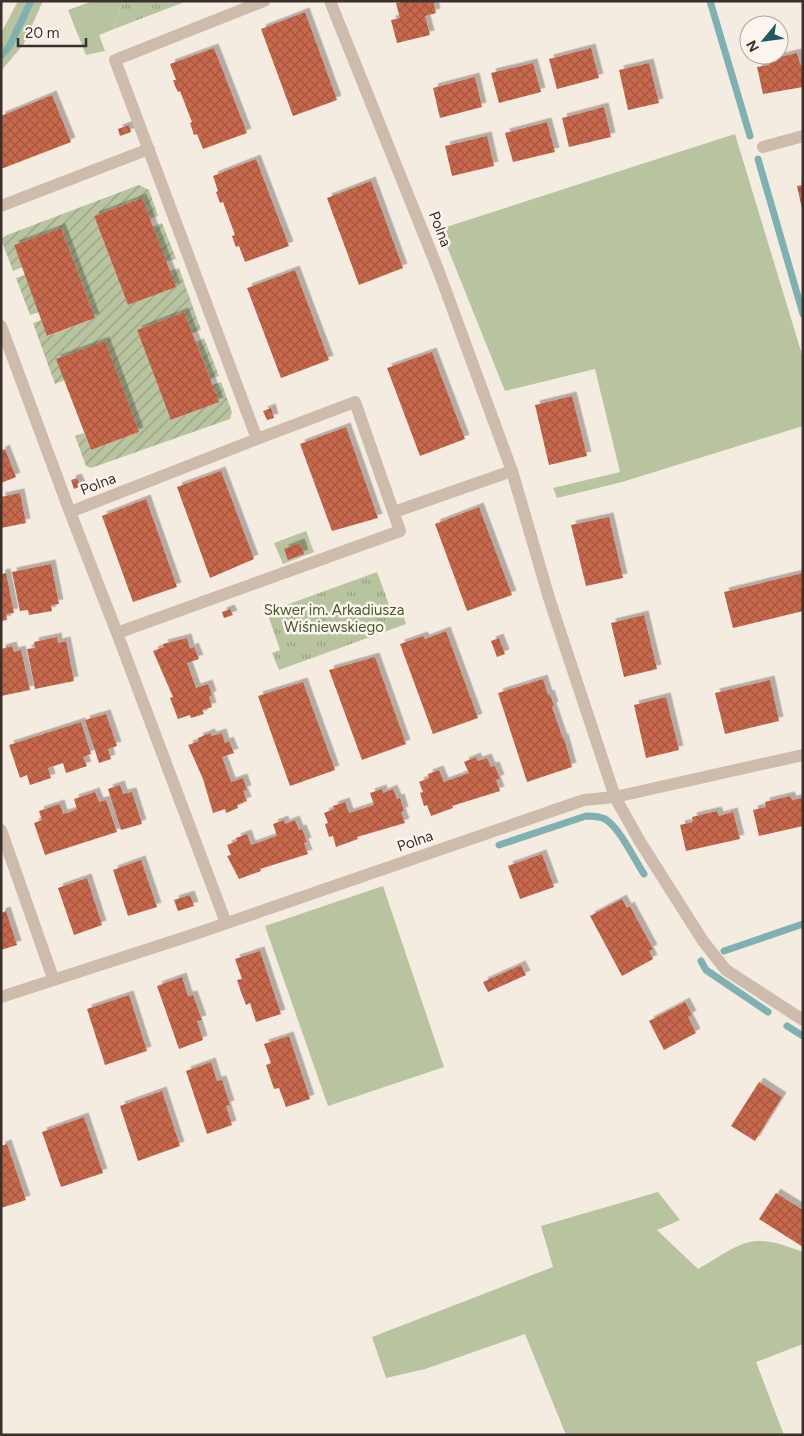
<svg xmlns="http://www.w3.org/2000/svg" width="804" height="1436" font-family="Figtree,sans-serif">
  <defs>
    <pattern id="park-tufts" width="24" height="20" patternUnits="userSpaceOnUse" patternTransform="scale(1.25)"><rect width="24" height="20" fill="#b8c4a0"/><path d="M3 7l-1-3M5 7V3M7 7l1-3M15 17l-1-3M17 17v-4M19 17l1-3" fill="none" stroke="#97a083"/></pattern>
    <pattern id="garden-furrows" width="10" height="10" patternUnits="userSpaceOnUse" patternTransform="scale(1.25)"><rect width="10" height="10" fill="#b8c4a0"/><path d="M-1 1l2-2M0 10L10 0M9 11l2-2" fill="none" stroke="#97a083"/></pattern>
    <pattern id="building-cross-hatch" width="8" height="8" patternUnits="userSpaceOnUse" patternTransform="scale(1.25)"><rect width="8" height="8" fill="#c8694b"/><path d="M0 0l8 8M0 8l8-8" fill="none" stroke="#a4573f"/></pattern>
    <filter id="shadow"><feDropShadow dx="4.5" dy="-4.5" stdDeviation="0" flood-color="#0004"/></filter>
  </defs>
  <rect width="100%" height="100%" fill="#f4ebe1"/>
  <path fill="#b8c4a0" d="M18 1H43L23 45 1 71V33Z
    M93 1H122L114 29 99 35 105 51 86 55 68 10Z
    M735 134 803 358V426L622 482 557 498 553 488 620 472 595 369 505 391 440 229Z
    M306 531 314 552 283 564 274 543Z
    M383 886 444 1067 328 1106 265 926Z
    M658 1192 680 1220 657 1230 698 1269C713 1261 739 1241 757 1241 772 1240 789 1247 803 1252V1344L756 1362 784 1435H566L525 1334 425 1369 386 1378 372 1337 553 1267 541 1226Z"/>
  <path fill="url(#park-tufts)" d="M122 1H187L114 29Z
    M377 572 391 610 401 607 406 624 279 670 272 653 280 650 267 612Z"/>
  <path fill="url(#garden-furrows)" d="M139 185 149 190 158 216 150 219 141 198 94 216 128 305 175 287 169 271 179 268 201 330 192 333 184 312 137 330 172 420 218 402 212 385 221 382 232 412 230 419 91 468 86 466 75 436 84 433 91 450 139 432 65 380 55 384 33 323 41 320 48 336 95 318 61 228 14 245 22 267 13 271 1 239 7 235Z
    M162 223 176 259 166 262 152 227Z
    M25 275 39 312 30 315 16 278Z
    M204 338 219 376 210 379 196 342Z"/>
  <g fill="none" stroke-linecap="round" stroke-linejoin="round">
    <path stroke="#7fb0b2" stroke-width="7" d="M710 1 750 136
      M1 56 9 47 31 1
      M758 159 803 314
      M499 845 586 816C592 816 599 816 605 819 620 828 634 859 644 874
      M724 951 803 924
      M701 961 706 970 768 1012
      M787 1026 803 1036"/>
  </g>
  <path fill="url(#building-cross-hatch)" filter="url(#shadow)" d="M405 1H433L436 13 425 16 430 35 397 43 391 20 400 18 396 3Z
    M305 12 337 100 293 116 261 29Z
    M214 48 247 133 203 149 197 134 194 135 190 123 192 122 180 91 178 92 175 86 173 80H176L170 64Z
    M591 48 599 78 557 89 549 59Z
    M797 53 800 64 803 66V87L763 94 757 67 769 65 767 60Z
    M533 63 541 92 499 103 491 73Z
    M649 63 659 103 628 110 619 70Z
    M475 77 482 107 440 118 433 88Z
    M52 95 71 142 1 169V116Z
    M604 107 611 137 569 147 562 118Z
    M547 122 555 152 513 162 505 133Z
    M129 125 131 132 120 136 118 129Z
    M487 136 494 166 452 176 445 146Z
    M256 159 289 246 245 262 239 246 236 247 234 242 232 236 235 235 223 202 220 203 216 192 218 191 213 176Z
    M371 181 403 268 359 285 327 198Z
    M803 185V209H802L797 186Z
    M142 198 176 287 128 305 94 216Z
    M61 228 95 318 47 336 14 245Z
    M295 270 329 360 281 378 247 288Z
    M184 312 219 402 171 420 137 330Z
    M105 341 139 432 91 450 56 359Z
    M432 352 465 439 420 456 387 368Z
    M572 396 587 456 549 465 535 405Z
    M271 408 274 418 267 420 263 411Z
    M346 427 378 518 332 531 300 444Z
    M5 449 16 477 1 483V451Z
    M221 471 254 559 210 578 177 487Z
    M77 478 81 486 74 489 71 480Z
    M20 493 26 523 1 528V497Z
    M146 499 177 587 133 602 102 516Z
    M479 507 512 595 467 611 435 524Z
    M609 517 623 578 586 586 571 525Z
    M300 543 304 554 288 560 284 549Z
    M51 564 59 604 51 605 52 611 29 615 28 610 20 611 12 572Z
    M6 573 14 613 6 614 7 620 1 621V574Z
    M803 573V611L733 628 724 592Z
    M230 609 233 615 224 618 222 612Z
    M644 615 657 669 624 677 611 623Z
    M446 631 478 718 433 734 400 644 423 636 425 639Z
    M57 637 58 643 66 641 74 681 35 689 27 649 35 648 34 642Z
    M187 638 190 649 194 647 199 659 187 663 196 688 208 684 212 695 209 697 212 707 202 710 204 714 191 718 190 715 178 719 170 698 173 697 153 651 164 647 163 644Z
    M499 638 505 654 497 657 491 641Z
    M12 646 14 652 21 650 30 690 1 696V649Z
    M375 657 406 744 362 760 329 670Z
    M543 679 548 695 550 694 554 706 552 707 563 739 564 738 572 767 527 782 498 693Z
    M770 680 779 721 725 734 715 693Z
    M303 682 335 770 290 786 258 696Z
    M666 697 679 750 646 758 634 705Z
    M106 714 117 746 108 749 111 759 99 763 85 720Z
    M81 722 91 754 83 757 87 766 66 773 63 763 48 768 51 778 30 785 27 775 20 778 9 745Z
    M210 733 212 736 222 733 225 743 229 741 234 753 222 757 231 782 243 778 247 790 243 791 247 801 237 805 238 808 226 813 225 809 213 813 203 779 188 745 199 741 198 738Z
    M476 757 478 761 487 758 491 767 495 766 500 779 496 780 500 791 452 806 453 808 431 816 427 805 424 806 420 793 423 792 419 782 429 778 428 774 439 770 444 782 469 773 464 762Z
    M120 785 123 794 132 792 142 824 121 830 108 789Z
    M382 789 383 793 393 789 397 799 400 798 404 811 401 812 405 823 357 837 358 839 336 847 333 836 329 837 325 824 328 823 324 813 334 809 333 806 345 802 349 813 374 805 370 793Z
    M95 792 99 802 106 800 117 832 45 855 34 823 42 820 39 811 60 804 63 814 70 812 77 809 74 799Z
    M790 796 792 800 803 798V826L759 836 753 810 766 807 765 802Z
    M717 811 719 816 733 812 740 839 686 851 680 825 693 822 692 817Z
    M284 820 285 824 295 820 299 830 302 829 307 842 304 843 308 854 260 869 261 871 239 879 227 856 231 855 227 845 237 841 236 838 247 834 251 845 277 836 273 824Z
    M542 854 554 887 520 899 508 866Z
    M141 860 157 907 128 916 113 870Z
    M87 878 102 925 74 935 58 888Z
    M190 895 194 906 178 911 174 900Z
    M622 899 627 908 630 906 653 949 649 951 653 959 622 976 590 916Z
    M6 911 17 945 1 950V913Z
    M260 951 281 1014 256 1022 250 1003 246 1005 241 992 237 980 242 979 235 959Z
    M521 965 526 975 488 992 483 982Z
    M182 977 188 996 193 995 202 1020 197 1021 203 1040 179 1049 157 986Z
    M129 995 147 1051 105 1065 87 1009Z
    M685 1002 692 1015 688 1017 696 1033 664 1050 649 1021Z
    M289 1036 310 1099 286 1107 279 1088 274 1089 266 1065 271 1063 264 1044Z
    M211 1062 217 1081 222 1080 230 1105 226 1106 232 1125 207 1134 186 1071Z
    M759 1082 782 1097 755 1141 731 1126Z
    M162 1091 180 1146 138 1161 120 1106Z
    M84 1117 103 1173 61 1187 42 1132Z
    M7 1144 26 1200 1 1208V1146Z
    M776 1193 803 1210V1247L759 1219Z"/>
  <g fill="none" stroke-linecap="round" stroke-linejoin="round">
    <path stroke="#cdbbac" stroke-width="12" d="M330 1 439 272 512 471 549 598 615 797 639 840 703 941 726 970 803 1020
      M763 147 803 136
      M1 206 149 149
      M1 326 70 512
      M394 512 512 471
      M117 633 70 512 257 439
      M1 830 53 978
      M226 923 117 633 400 531 355 402 257 439 115 60 264 1
      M1 997 195 934 584 800 615 797 803 755"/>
  </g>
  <g text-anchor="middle" stroke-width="5" stroke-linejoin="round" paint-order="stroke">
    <g font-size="15" fill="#3b302b" stroke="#fbf5ee">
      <text transform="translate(440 229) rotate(69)" y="5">Polna</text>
      <text transform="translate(98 484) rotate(-21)" y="5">Polna</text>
      <text transform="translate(415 841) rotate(-19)" y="5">Polna</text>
    </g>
    <g font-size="15" fill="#4a5a2e" stroke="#fbf5ee">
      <text x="334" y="615">Skwer im. Arkadiusza<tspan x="334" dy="17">Wiśniewskiego</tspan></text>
    </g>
  </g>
  <rect width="804" height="1436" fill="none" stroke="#3b302b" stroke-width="5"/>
  <g transform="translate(764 40) rotate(241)"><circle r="24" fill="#fbf5ee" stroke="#aea6a0"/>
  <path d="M0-4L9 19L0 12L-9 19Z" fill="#1f5a5e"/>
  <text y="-8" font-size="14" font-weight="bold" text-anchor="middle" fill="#3b302b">N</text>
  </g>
  <path d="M18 38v8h68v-8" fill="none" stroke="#3b302b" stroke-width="2.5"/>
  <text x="25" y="38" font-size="15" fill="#3b302b" stroke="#fbf5ee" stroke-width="4" paint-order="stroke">20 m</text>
</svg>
